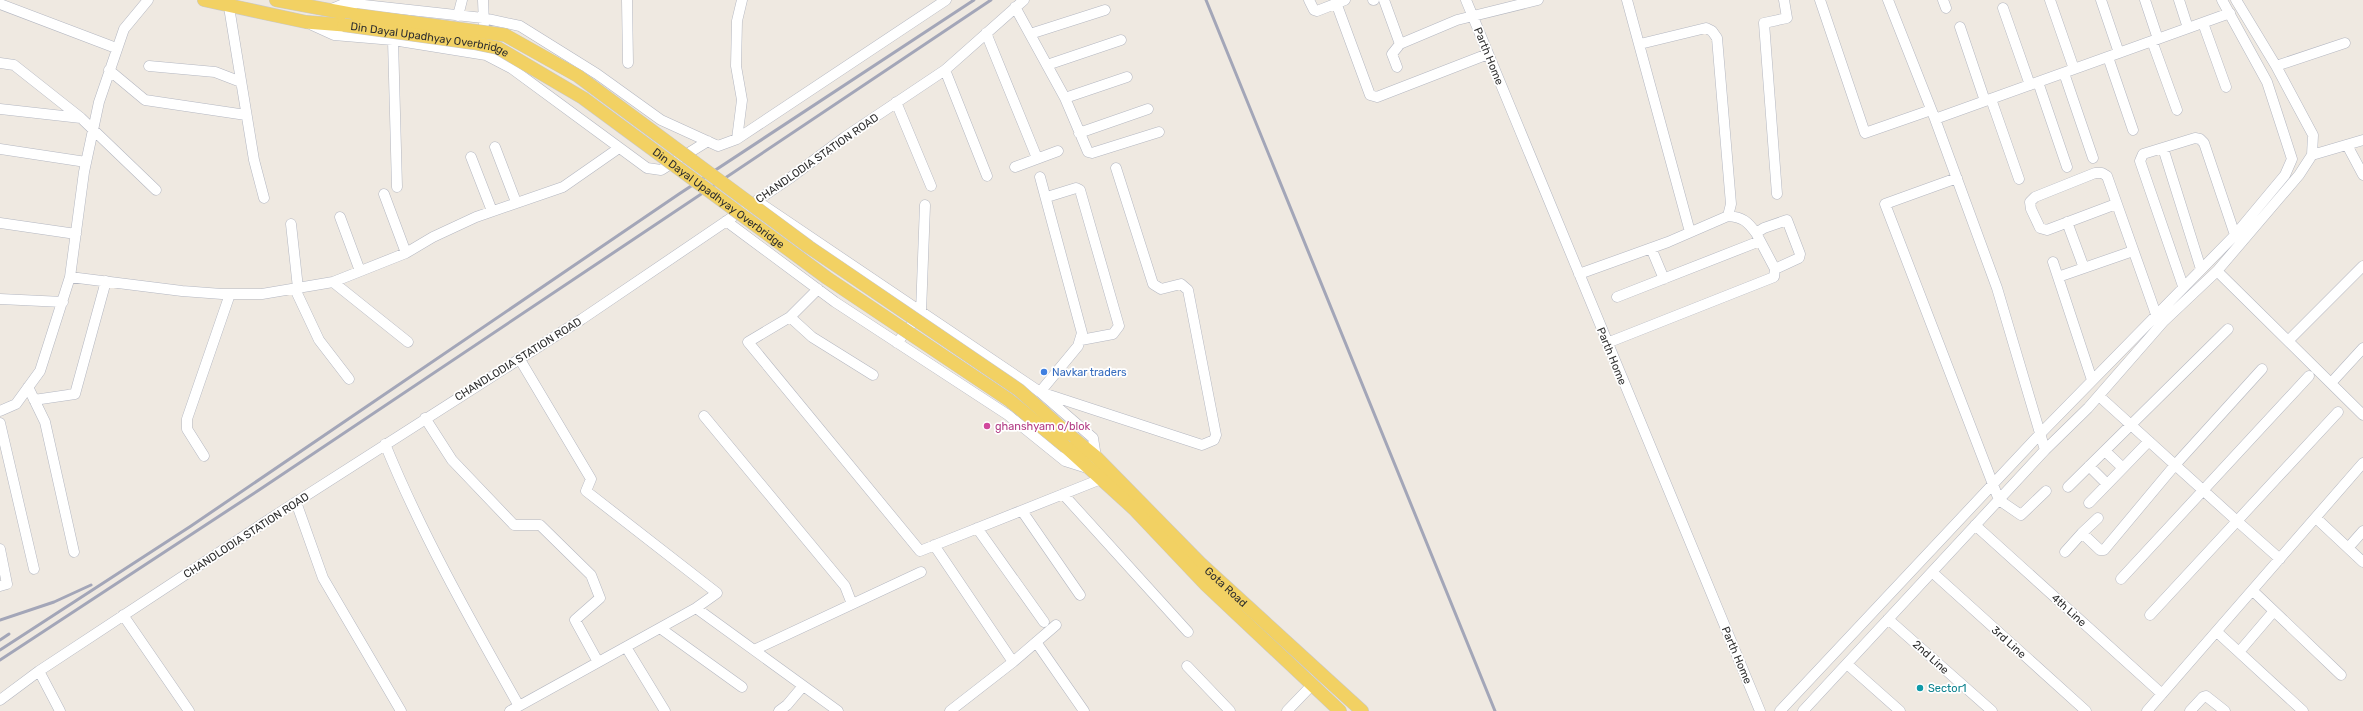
<svg xmlns="http://www.w3.org/2000/svg" width="2363" height="711" font-family="Rubik,sans-serif">
  <rect width="100%" height="100%" fill="#efe9e1"/>
  <g fill="none" stroke-linecap="round" stroke-linejoin="round">
    <g stroke="#b4b7c1" stroke-width="11">
      <path id="minor" d="M148 0 124 29 99 102 84 172 70 277 182 291 222 294H262L333 282 406 253 433 237 476 217 563 187 619 148
        M483 0 484 24
        M627 0 628 63
        M1309 0 1314 10 1317 11 1345 0
        M1373 0H1374
        M1384 0 1400 44 1392 54 1397 67
        M1466 0 1760 711
        M1627 0 1690 232
        M1820 0 1865 133 1931 110
        M1888 0 1935 119 1997 288 2045 450
        M1943 0 1946 8
        M2050 0 2074 69
        M2101 0 2119 53
        M2145 0 2158 39
        M2179 0 2188 28
        M0 4 116 48
        M229 7 254 160 264 198
        M1015 7 1065 98 1088 152 1092 153 1159 132
        M1338 8 1370 95 1377 97 1488 54
        M2003 8 2030 85
        M329 10 346 3 483 18 520 26 597 74 661 120 718 146 737 139 946 0
        M458 16 462 0
        M2203 23 2226 87
        M312 25 334 35 393 40 486 55 511 68 647 168 661 170 708 141
        M1960 27 1985 101
        M986 33 1037 158
        M1030 34 1105 10
        M393 40 397 187
        M2152 41 2177 110
        M1400 44 1457 20 1538 0
        M2108 57 2133 130
        M0 63 14 65 81 118 156 190
        M1047 65 1121 40
        M149 66 215 72 241 82
        M2276 66 2345 43
        M109 70 145 100 246 115
        M945 70 987 176
        M2064 73 2093 158
        M2038 82 2067 167
        M1065 98 1127 77
        M1991 99 2019 179
        M896 102 931 186
        M0 109 81 118
        M1935 119 2230 13
        M1079 133 1148 109
        M737 139 742 100 736 66 737 21 742 0
        M2347 145 2363 175
        M495 147 516 202
        M2163 148 2201 269
        M0 149 86 162
        M2312 155 2363 140
        M471 157 492 211
        M1015 167 1058 151
        M1957 178 1885 204 1999 500 2021 515 2046 491
        M384 194 406 253
        M1777 194 1764 23 1787 18 1784 0
        M1047 197 1076 188 1080 190 1119 326 1113 334 1081 340
        M757 201 1040 392 1093 438 1096 457
        M2116 204 2047 230 2040 228 2031 209 2030 202 2035 197 2095 173H2102L2107 176 2158 320
        M1728 216C1743 217 1748 222 1756 233
        M340 217 360 271
        M726 221 835 302 1008 415 1065 461 1087 468
        M2067 222 2084 268
        M0 223 76 234
        M291 224 298 288
        M1651 248 1664 279
        M2053 262 2092 380
        M2217 271 2363 415
        M1579 274 1668 242 1728 216 1731 204 1717 38 1712 31 1706 28 1640 44
        M2058 277 2133 251
        M333 282 408 342
        M2183 286 2140 161 2143 154 2195 138 2200 139 2204 143 2235 235
        M295 289 319 340 349 379
        M818 289 790 317 748 342 920 551 1101 479
        M1617 297 1760 241
        M0 299 63 302
        M790 317 812 337 873 375
        M2289 340 2363 266
        M897 343 921 312 925 205
        M1607 343 1774 277 1775 269 1756 233 1764 228 1787 220 1800 254 1799 258 1775 269
        M519 358 591 479 586 491 717 593 696 608
        M2331 383 2363 348
        M28 387 45 422 74 552
        M1040 392 1202 445 1214 440 1216 435 1188 290 1181 284 1161 289 1153 284 1116 168
        M1040 392 1078 346 1082 333 1040 177
        M2099 396 2237 521 2338 412
        M34 400 75 394 106 281
        M0 411 16 404 40 371 70 277
        M704 416 845 586 852 604
        M425 418 452 460 514 525H540L591 575 600 598 575 620 598 662
        M0 423 34 569
        M385 444C422 535 471 621 519 706
        M204 456 187 429V419L230 294
        M2089 466 2107 484
        M2123 468 2149 441
        M2068 487 2228 329
        M1063 494 1188 632
        M296 502 323 578 401 711
        M2089 503 2123 468 2105 451
        M1022 511 1080 595
        M2316 518 2363 562
        M1975 525 2162 694
        M977 528 1044 622
        M2082 533 2098 518
        M934 545 1013 662
        M2348 548 2363 531
        M0 549 7 584 0 586
        M2065 552 2082 533 2100 550H2104L2175 465 2262 369
        M1932 572 2086 711
        M2121 579 2309 376
        M2253 591 2341 675
        M123 615 189 711
        M2150 615 2237 521 2280 559
        M1888 619 1992 711
        M660 628 742 687
        M2217 632 2303 711
        M1036 642 1084 711
        M626 647 665 711
        M754 650 921 572
        M2239 652 2274 611
        M1847 664 1900 711
        M1187 666 1230 711
        M39 671 60 711
        M0 700 39 671 282 511 582 319 790 178 845 137 945 70 1024 0
        M510 711 696 608 838 711
        M779 711 787 705 803 686
        M950 711 1013 662 1056 625
        M1287 711 1312 685
        M1780 711 2040 434 2235 235 2285 175 2292 159 2267 82 2222 0
        M1803 711 2045 450 2088 408 2164 321 2217 271 2299 175 2312 155 2313 135 2276 66 2236 0
        M2147 711 2363 463
        M2190 711 2203 697 2206 696 2225 711"/>
    </g>
    <g stroke="#c9c9c9" stroke-width="14">
      <g id="major">
        <path d="M204 0 306 22 344 25"/>
        <path d="M276 0 356 15"/>
        <path id="s1" d="M1068 434 1096 457 1200 563 1362 711"/>
        <path d="M1066 447 1134 509 1206 585 1340 711"/>
      </g>
    </g>
    <use href="#minor" stroke="#fff" stroke-width="10"/>
    <use href="#major" stroke="#f2d163" stroke-width="13"/>
    <path stroke="#a3a6b8" stroke-width="3" d="M1206 0 1495 711
      M0 620 54 602 91 585
      M0 640 9 634
      M0 650 191 526 679 194 974 0
      M0 660 259 490 991 0"/>
    <g stroke="#c9c9c9" stroke-width="14" stroke-linecap="butt">
      <g id="major-bridge">
        <path d="M356 15 505 35 578 76 809 247 1019 390 1068 434"/>
        <path id="s2" d="M344 25 474 43 498 48 583 98 827 278 1009 400 1066 447"/>
      </g>
    </g>
    <use href="#major-bridge" stroke="#f2d163" stroke-width="13"/>
  </g>
  <circle fill="#3f7fe0" stroke="#fff" stroke-width="1.5" cx="1044" cy="372" r="4"/>
  <circle fill="#d1479c" stroke="#fff" stroke-width="1.5" cx="987" cy="426" r="4"/>
  <circle fill="#0f9aa8" stroke="#fff" stroke-width="1.5" cx="1920" cy="688" r="4"/>
  <g text-anchor="middle" stroke-width="3.5" stroke-linejoin="round" paint-order="stroke">
    <g font-size="11" fill="#2e2e2e" stroke="#fff">
      <text dy="4" stroke="none"><textPath href="#s2" startOffset="87">Din Dayal Upadhyay Overbridge</textPath></text>
      <text transform="translate(1489 56) rotate(68)" y="4">Parth Home</text>
      <text transform="translate(817 158) rotate(-35)" y="4">CHANDLODIA STATION ROAD</text>
      <text dy="4" stroke="none"><textPath href="#s2" startOffset="423">Din Dayal Upadhyay Overbridge</textPath></text>
      <text transform="translate(1612 356) rotate(68)" y="4">Parth Home</text>
      <text transform="translate(518 359) rotate(-32)" y="4">CHANDLODIA STATION ROAD</text>
      <text transform="translate(246 535) rotate(-33)" y="4">CHANDLODIA STATION ROAD</text>
      <text dy="4" stroke="none"><textPath href="#s1" startOffset="220">Gota Road</textPath></text>
      <text transform="translate(2069 610) rotate(42)" y="4">4th Line</text>
      <text transform="translate(2009 642) rotate(42)" y="4">3rd Line</text>
      <text transform="translate(1737 655) rotate(67)" y="4">Parth Home</text>
      <text transform="translate(1931 657) rotate(42)" y="4">2nd Line</text>
    </g>
    <g font-size="11" fill="#366cbe" stroke="#fff" text-anchor="start">
      <text x="1052" y="376">Navkar traders</text>
    </g>
    <g font-size="11" fill="#b23c85" stroke="#fff" text-anchor="start">
      <text x="995" y="430">ghanshyam o/blok</text>
    </g>
    <g font-size="11" fill="#0d838f" stroke="#fff" text-anchor="start">
      <text x="1928" y="692">Sector1</text>
    </g>
  </g>
</svg>
